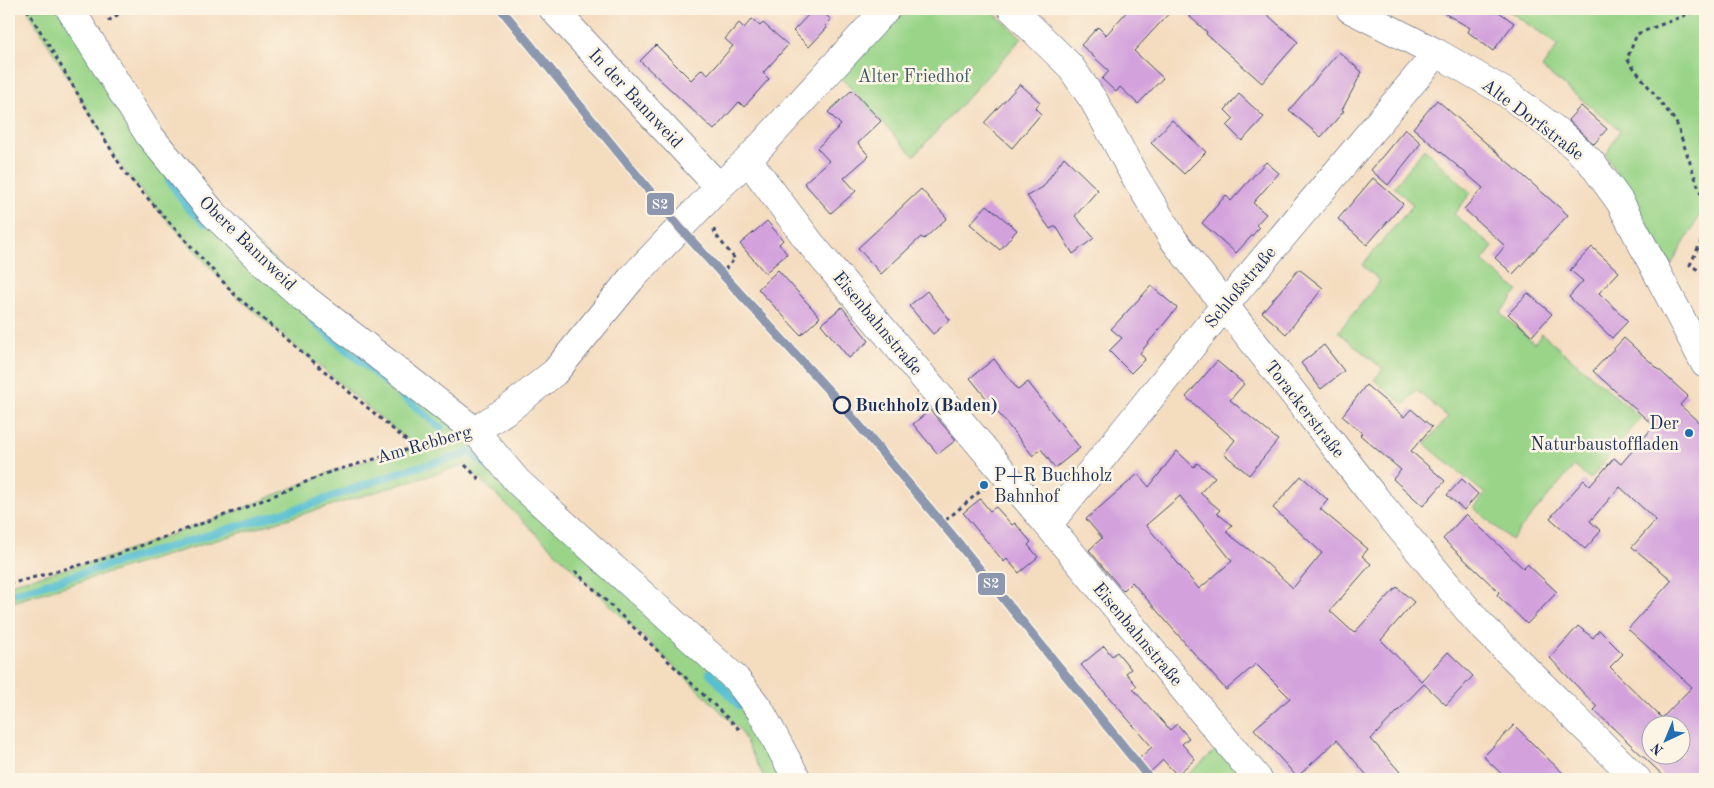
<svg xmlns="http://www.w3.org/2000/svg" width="1714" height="788" font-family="'Old Standard TT',serif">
  <rect width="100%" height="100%" fill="#fcf5e5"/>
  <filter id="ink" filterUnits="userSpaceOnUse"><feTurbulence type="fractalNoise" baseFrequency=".02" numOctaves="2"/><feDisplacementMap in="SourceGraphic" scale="10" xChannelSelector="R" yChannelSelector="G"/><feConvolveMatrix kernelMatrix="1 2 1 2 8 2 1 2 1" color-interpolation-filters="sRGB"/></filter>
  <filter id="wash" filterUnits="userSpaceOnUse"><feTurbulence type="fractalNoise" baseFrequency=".0096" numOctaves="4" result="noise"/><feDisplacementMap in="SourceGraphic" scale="20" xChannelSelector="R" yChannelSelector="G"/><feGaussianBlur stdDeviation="1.12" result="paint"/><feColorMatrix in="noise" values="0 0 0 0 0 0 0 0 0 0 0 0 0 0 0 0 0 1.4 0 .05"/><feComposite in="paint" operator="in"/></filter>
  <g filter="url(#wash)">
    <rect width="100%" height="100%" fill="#f4dcbf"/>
    <path fill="#99d488" stroke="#5a8273" d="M27 9H70L177 171 736 679 797 779H765L740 730 465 465 9 603V584L110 557 244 508 330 472 414 446 235 295 125 173Z
      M902 9H989L1022 38 914 156 839 76Z
      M1506 9H1705V207L1671 265 1606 155 1620 130 1542 68 1558 45Z
      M1424 149 1471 193 1454 214 1493 247 1482 261 1518 291 1500 313 1534 343 1542 334 1641 418 1590 479 1574 466 1511 540 1474 508 1485 494 1425 444 1448 417 1416 390 1404 405 1374 380 1383 369 1338 332 1380 281 1362 265 1413 205 1394 187Z
      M1226 741 1258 779H1183Z"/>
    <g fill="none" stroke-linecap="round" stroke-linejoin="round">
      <path stroke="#56bfd2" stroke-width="8" d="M169 180 187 207 205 223
        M313 322 441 428
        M469 451 493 471
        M9 595 312 504 406 470 472 453
        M710 673 739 705"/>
    </g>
    <g id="blocks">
      <path fill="#d3a2dd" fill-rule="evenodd" d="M814 9H820L831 20 825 26 827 28 809 47 793 31Z
        M1129 9H1173L1134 51 1163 78 1138 104 1120 87 1116 92 1102 79 1109 71 1081 45 1098 27 1106 35Z
        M1181 9H1261L1298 42 1262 83 1206 34 1207 32Z
        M1437 9H1495L1514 23 1493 51 1468 32 1470 28Z
        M752 19 760 26 763 23 788 45 763 73 769 79 744 107 739 102 714 130 640 61 656 45 691 80 702 69 708 74 733 46 725 39 739 23 744 28Z
        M1339 52 1362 72 1342 110 1344 111 1321 137 1289 110Z
        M1020 84 1040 102 1035 108 1041 114 1012 148 984 123Z
        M852 90 881 121 858 143 869 156 844 178 856 191 831 213 804 183 829 161 817 148 841 125 828 112Z
        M1239 94 1264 117 1242 141 1227 126 1234 119 1225 110Z
        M1437 100 1568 215 1513 274 1495 258 1505 246 1464 209 1483 188 1413 128Z
        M1581 106 1607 129 1594 144 1568 120Z
        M1172 120 1206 152 1184 174 1151 143Z
        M1405 129 1421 143 1388 185 1371 170Z
        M1064 157 1098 190 1075 216 1094 238 1073 254 1056 226 1050 229 1027 196 1043 187Z
        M1266 162 1279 173 1253 203 1266 214 1256 225 1259 228 1236 253 1202 223 1226 195 1231 201Z
        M1373 178 1403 204 1367 245 1338 219Z
        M921 189 947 218 924 239 921 237 881 274 858 248Z
        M987 205 1017 230 1000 250 970 224Z
        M767 221 783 240 779 244 787 254 765 273 740 244Z
        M1592 247 1619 272 1599 293 1628 321 1612 338 1569 297 1583 281 1570 270Z
        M1299 269 1323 288 1286 334 1262 312Z
        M778 270 820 317 801 335 758 289Z
        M1151 286 1177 308 1140 353 1145 359 1131 373 1109 351 1122 338 1111 329Z
        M927 291 950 320 933 334 909 306Z
        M1528 293 1552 314 1532 336 1508 314Z
        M842 307 869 341 849 358 821 324Z
        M1624 338 1688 396 1680 405 1705 428V779H1667L1594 710 1597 707 1550 658 1578 626 1593 638 1599 630 1623 654 1610 667 1662 718 1692 687 1628 629 1672 580 1632 547 1656 520 1620 487 1590 521 1601 531 1585 549 1550 518 1584 480 1590 486 1614 458 1621 464 1654 426 1593 371ZM1652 726H1682V756H1652Z
        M1324 345 1344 371 1321 389 1301 363Z
        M994 359 1018 390 1028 382 1080 448 1055 468 1041 449 1033 456 970 378Z
        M1217 361 1244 384 1230 400 1278 440 1249 475 1224 454 1235 440 1186 397Z
        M1366 385 1404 417 1411 409 1432 427 1411 451 1445 481 1423 506 1393 479 1401 470 1360 435 1362 433 1342 416Z
        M930 410 956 440 938 454 913 424Z
        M1177 451 1194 467 1197 463 1215 477 1200 493 1220 510 1217 513 1232 525 1226 532 1265 562 1293 588 1322 553 1273 508 1301 476 1328 500 1320 509 1368 549 1362 556 1371 564 1330 611 1354 633 1397 587 1414 602 1381 640 1421 681 1448 652 1473 676 1446 705 1424 684 1371 739 1406 779H1370L1337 740 1297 777 1254 729 1290 698 1256 664 1226 690 1132 582 1123 591 1089 550 1102 538 1086 519 1138 474 1149 487ZM1180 496 1232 561 1199 589 1146 525Z
        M1462 479 1478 494 1464 510 1447 495Z
        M980 499 990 511 996 507 1012 525 1015 523 1031 542 1028 545 1038 557 1019 573 1007 559 1004 562 963 513Z
        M1466 514 1523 568 1527 564 1557 592 1527 624 1497 595 1499 592 1443 539Z
        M1104 646 1112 656 1117 652 1131 669 1126 673 1137 686 1133 689 1170 730 1177 724 1189 738 1182 744 1195 759 1177 775 1163 760 1146 776 1134 763 1152 747 1081 665Z
        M1514 725 1539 750 1569 779H1507L1487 760 1484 756Z"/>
    </g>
  </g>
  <g filter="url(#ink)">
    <use href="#blocks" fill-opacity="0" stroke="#3c496d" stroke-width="1"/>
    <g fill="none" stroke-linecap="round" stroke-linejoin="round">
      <g stroke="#3c496d" stroke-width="29">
        <path id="minor" d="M70 9 149 135 212 212 253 253 304 298 475 431 518 482 736 679 760 710 797 779
          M553 9 719 187
          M1012 9 1070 66 1094 101 1133 173 1173 239 1371 493 1478 622 1637 779
          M1350 9 1437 53 1505 92 1561 134 1591 162 1620 202 1705 364
          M748 160 811 244 1048 525 1258 779
          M475 431 511 407 555 372 631 279 719 187 748 160 886 9
          M1048 525 1225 305 1437 53"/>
      </g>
      <path stroke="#3c496d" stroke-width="3" stroke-dasharray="4 4" stroke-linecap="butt" d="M27 9 125 173 235 295 414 447
        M1701 9 1637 34 1627 59 1676 122 1705 206
        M108 21 127 9
        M714 229 715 234 735 259 725 269
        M1705 233 1690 265 1705 274
        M465 465 480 480
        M946 520 984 488
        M575 571 740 730
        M9 584 110 557 244 508 330 472 444 439"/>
      <use href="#minor" stroke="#fff" stroke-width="28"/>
      <g stroke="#fcf5e5" stroke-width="12">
        <path id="rail-1" d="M501 9 680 228 841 404 951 534 1150 779"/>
      </g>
      <use href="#rail-1" stroke="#8d97ae" stroke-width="9"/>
    </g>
  </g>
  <circle fill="#fcf5e5" stroke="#1b2f5e" stroke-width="2.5" cx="842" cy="405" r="8"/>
  <g fill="#1f6fb2" stroke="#fcf5e5" stroke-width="2">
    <circle cx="1689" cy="433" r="5"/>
    <circle cx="984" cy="485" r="5"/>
  </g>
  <g text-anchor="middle" stroke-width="5" stroke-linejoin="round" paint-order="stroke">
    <g font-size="18" fill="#3a5868" stroke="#fcf5e5">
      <text x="914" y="82">Alter Friedhof</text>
    </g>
    <g font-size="18" fill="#1b2f5e" stroke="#fcf5e5">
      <text transform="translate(636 98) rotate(47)" y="6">In der Bannweid</text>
      <text transform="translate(1533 119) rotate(37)" y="6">Alte Dorfstraße</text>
      <text transform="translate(248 243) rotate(44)" y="6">Obere Bannweid</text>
      <text transform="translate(1240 287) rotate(-50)" y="6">Schloßstraße</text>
      <text transform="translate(878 323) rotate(50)" y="6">Eisenbahnstraße</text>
      <text transform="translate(1305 409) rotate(52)" y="6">Torackerstraße</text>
      <text transform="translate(424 444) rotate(-16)" y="6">Am Rebberg</text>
      <text transform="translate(1138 634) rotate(50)" y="6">Eisenbahnstraße</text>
    </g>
    <g font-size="18" font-weight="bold" fill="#1b2f5e" stroke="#fcf5e5" text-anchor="start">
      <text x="855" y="411">Buchholz (Baden)</text>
    </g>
    <g font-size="18" fill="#1b2f5e" stroke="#fcf5e5" text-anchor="end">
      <text x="1679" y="429">Der<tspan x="1679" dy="21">Naturbaustoffladen</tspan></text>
      <text x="994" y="481" text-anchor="start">P+R Buchholz<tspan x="994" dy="21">Bahnhof</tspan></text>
    </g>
  </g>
  <g stroke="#fcf5e5" stroke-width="2">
    <rect x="646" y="192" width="29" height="24" rx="5" fill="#8d97ae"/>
    <rect x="977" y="572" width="29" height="24" rx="5" fill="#8d97ae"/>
  </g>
  <g font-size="14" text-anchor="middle" font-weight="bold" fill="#fff">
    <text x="660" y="209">S2</text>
    <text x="991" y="588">S2</text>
  </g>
  <rect width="1714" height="788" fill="none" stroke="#fcf5e5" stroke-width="30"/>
  <g transform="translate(1666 740) rotate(224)"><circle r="24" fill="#fcf5e5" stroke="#a2a6af"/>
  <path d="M0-4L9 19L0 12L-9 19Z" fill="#1f6fb2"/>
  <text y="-8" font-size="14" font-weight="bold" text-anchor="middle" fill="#1b2f5e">N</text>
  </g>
</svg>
